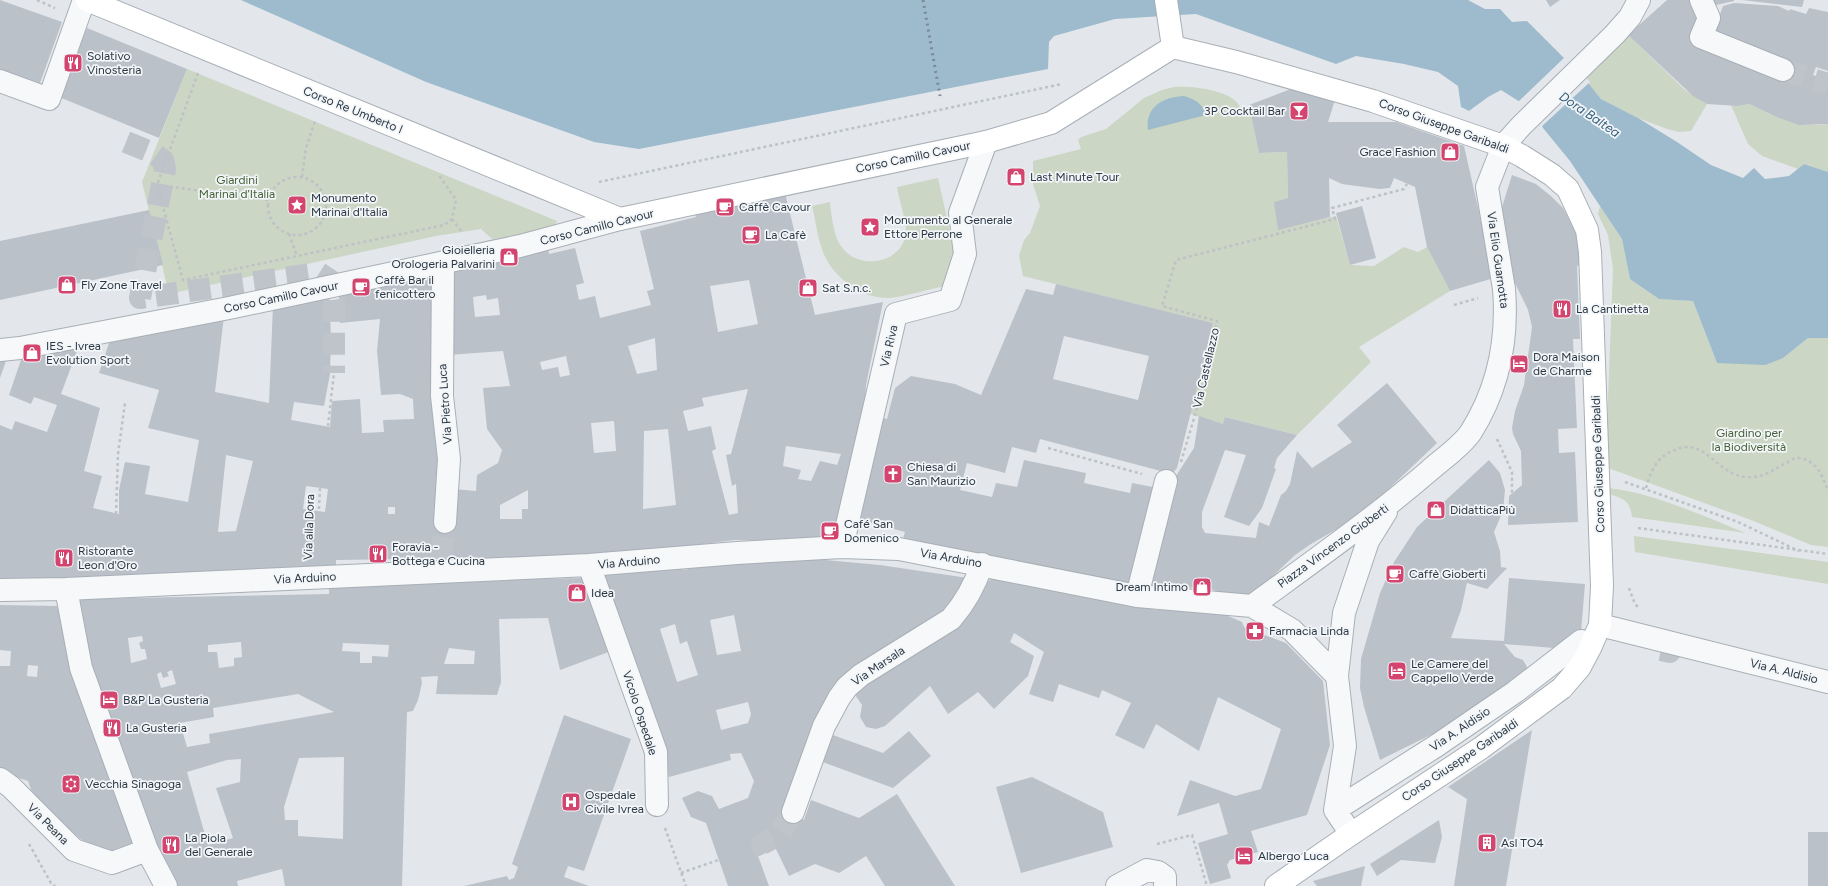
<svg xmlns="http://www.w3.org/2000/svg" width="1828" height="886" font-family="Figtree,sans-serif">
  <rect width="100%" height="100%" fill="#e3e7eb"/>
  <path fill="#cbd6c4" d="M1628 35 1685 90 1707 104 1691 131 1679 132 1667 129 1638 118 1601 99 1582 76Z
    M187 69 557 221 553 229 492 239 481 229 436 236 169 294 142 182Z
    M1174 87C1192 86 1238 90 1241 111L1250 109 1259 153 1287 152 1288 198 1275 202 1278 229 1336 216 1350 265 1374 266 1404 247 1418 252 1427 247 1450 291 1359 347 1371 362 1297 435 1226 417 1223 424 1190 414 1213 323 1023 276 1019 256 1024 240 1030 233 1040 206 1033 184V161L1081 149 1078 140 1081 137 1106 129 1144 98 1162 90Z
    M1749 104C1777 117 1795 128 1828 124V172L1804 164 1798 169 1762 156 1748 144 1731 105 1738 106Z
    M938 178 955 254 945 286C929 289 901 298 887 298 860 298 832 276 823 252 817 237 816 221 812 206L830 202C831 214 834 237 841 246 858 272 906 264 906 229 905 216 899 200 897 187Z
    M1600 206 1622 239 1630 279 1659 299 1693 301 1717 363 1783 358 1808 338H1828V547L1811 545 1751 520 1608 468V398L1613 269 1608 235 1598 214Z
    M1608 488C1652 492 1705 517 1746 533L1632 517C1630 501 1624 498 1608 494Z
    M1634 536 1828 562V584L1635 552Z"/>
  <path fill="#9dbbcc" d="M241 0H1468L1485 9H1500L1512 22 1527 21 1585 79 1601 99 1638 118 1677 142 1711 165 1743 178 1754 168 1765 179 1789 176 1804 164 1828 172V338H1808L1783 358 1765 365 1717 363 1693 301 1659 299 1630 279 1622 239 1570 161 1543 128 1536 112 1501 90 1488 97 1469 111 1461 107 1458 86 1438 72 1404 64 1356 56 1336 64 1196 14 1115 19 1054 36 1049 42 1048 69 639 149 594 142 426 82Z
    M1184 96C1195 99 1203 104 1206 115L1148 130C1145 106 1164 97 1184 96Z"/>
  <path fill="#e3e7eb" d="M1566 56 1590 82 1541 127 1535 113 1518 102Z"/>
  <path fill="#bac1c9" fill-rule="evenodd" d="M0 0 62 22 40 83 0 69Z
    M1546 0H1560L1550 7Z
    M1667 0H1696L1711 38 1723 6 1734 3 1778 6 1789 11 1790 9 1806 14 1809 8 1828 12V71L1816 67 1813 75 1828 81V124L1799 125 1779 118 1749 104 1738 106 1707 104 1693 96 1628 35Z
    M1704 0H1734V1L1707 7Z
    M1742 0H1804L1802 7Z
    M87 28 187 69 159 138 59 97Z
    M1296 87 1335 100 1328 122H1396L1464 146 1494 278 1450 291 1427 247 1415 187 1394 178 1390 188 1379 189 1342 184 1329 178 1330 217 1278 230 1274 202 1288 198 1287 152 1259 153 1249 105Z
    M1512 175 1536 184 1551 196 1563 208 1576 232 1585 263 1577 266 1580 339H1573L1577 428 1558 429 1559 453 1575 452 1578 522 1508 525 1509 496 1522 485 1521 451 1513 434 1512 428 1515 411 1524 385 1532 327 1528 310 1514 281 1502 207Z
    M785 193 815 315 883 302 866 385 864 415 839 542 734 540 612 556 336 560V567L271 568V571L73 578V580L0 581V425L12 430 15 421 47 432 57 405 34 397 31 404 9 395 23 354 80 343 61 394 100 408 84 471 102 476 93 508 119 514V490L125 462 150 466 145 494 188 502 199 440 148 428 159 390 99 373 111 337 224 316 215 392 269 403 273 305 329 294 331 337 330 374 324 406 294 402 291 420 330 427 332 401 360 399 362 433 384 432 383 420 414 419 413 399 400 394 381 395 377 351 380 319 340 323 339 291 437 271 453 489 476 491 477 475 498 463 502 450 487 429 483 388 510 386 503 351 448 355V269L548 248 549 254 575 248 584 283 576 285 579 300 595 296 600 318 651 305 647 291 654 289 640 231 696 217 695 214ZM749 280 758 324 718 332 710 286ZM486 295 487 300 498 298 500 315 475 317 473 297ZM655 338 657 370 637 374 628 346ZM566 356 570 375 560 377 558 367 542 370 540 362ZM748 389 731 454 726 455 732 486 736 484 738 513 729 515 712 451 716 449 711 426 688 431 683 411 704 406 702 398ZM614 421 616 451 594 453 591 423ZM668 429 676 505 643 509 644 431ZM786 446 841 454 837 465 820 461 811 481 798 479 801 470 783 466ZM226 455 253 461 236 531 218 532ZM306 486 328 489 325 512 303 509ZM528 490V509H522V519H500V505ZM388 507H395V514H388Z
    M1362 206 1376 258 1350 265 1336 213Z
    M149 210 163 265 0 300V241Z
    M1056 284 1213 323 1177 468 1172 474 1040 439 1036 453 1012 447 1005 473 967 463 960 490 992 497 996 483 1017 487 1024 460 1086 473 1084 483 1130 493 1132 483 1158 488 1132 587 903 539 905 532 854 518 880 417 887 419 895 388 911 376 955 384 981 395 1026 289 1053 295ZM1064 336 1149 356 1138 400 1053 379Z
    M0 359 6 361 0 378Z
    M1387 383 1437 443 1373 504 1375 507 1311 544 1295 555 1273 576 1257 596 1234 598 1211 589 1146 585 1174 479 1194 448 1199 416 1223 424 1225 417 1297 435 1277 458 1274 468 1276 469 1262 508 1249 526 1224 517 1246 455 1225 450 1202 512V527L1205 533 1256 538 1259 522 1269 526 1281 495 1286 491 1290 484 1297 451 1312 468 1352 442 1337 425Z
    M1489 460 1500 473 1505 490 1503 511 1494 532 1500 551 1501 567 1507 568 1487 589 1467 583 1461 610 1451 638 1504 641 1509 578 1585 584 1581 632 1554 648 1504 644 1515 657 1523 660 1530 672 1467 717 1380 760 1364 707 1360 688 1361 659 1380 593 1394 562 1417 527Z
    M804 558 880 565 968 578 959 605 852 672 793 812 804 820 811 800 859 818 897 794 955 886H885L866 856 839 873 815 864 789 876 775 847 758 856 769 886H728L706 823 691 817 682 798 698 791 712 796 719 809 748 798 754 781 741 753 730 754 731 760 669 777 652 719 601 576 682 565 683 570 738 560ZM734 615 741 651 717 655 710 620ZM675 624 680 644 687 641 698 675 677 682 660 629ZM748 702 751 714 748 723 721 730 716 710Z
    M997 572 1156 610 1179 609 1221 613 1242 622 1244 627 1286 643 1323 681 1330 745 1307 815 1251 831 1258 852 1230 860 1227 865 1231 878 1210 884 1198 843 1228 834 1219 803 1177 816 1190 780 1235 796 1261 789 1281 729 1218 697 1199 751 1156 724 1144 749 1115 735 1131 703 1102 690 1099 698 1059 684 1053 702 1029 694 1044 652 1014 633 1010 642 1034 656 1028 676 994 709 978 692 948 714 930 686 885 726 876 729 866 727 860 717 862 705 853 692 904 659 916 654 931 644Z
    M583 578 614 650 560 670 548 618 499 619 501 682 497 695 436 694 438 676 421 677 422 683 418 700 413 711 407 712 402 886H285L282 869 237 881 238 886H172L108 715 83 636 80 599 329 594V583ZM142 636 143 641 139 643 141 649H145L147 659 131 663 128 638ZM241 642 242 657 234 658V666L219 668 217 652H208V645ZM343 643 389 645 388 657 372 656V663H360V652L342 651ZM449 648 475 651 474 664H444ZM172 670 176 684 161 688 157 674 161 672 163 678 169 676 167 672ZM298 694 334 712 209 734 210 743 187 747 180 723 214 717 213 708ZM344 757 343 839 298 836V820H285L284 807 299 758ZM241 759 240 782 216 788 233 838 208 845 187 772 227 760Z
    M0 605 57 606 72 670 135 842 107 852 88 845 35 801 28 781 0 772V666H10L11 651 0 650ZM28 665 38 666 37 677 27 676Z
    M564 715 631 739 584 871 568 866 564 877 589 886H464L507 876 509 880 514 878 518 867 512 864Z
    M1532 730 1506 886H1454L1467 799 1448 787Z
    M909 731 931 756 893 788 820 761 830 734 883 753Z
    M1032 777 1103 812 1113 847 1021 873 996 787Z
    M1439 820 1442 837 1435 863 1401 860 1377 876 1370 864Z
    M1808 832H1828V886H1808Z
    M1365 866 1361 886H1317L1313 881Z"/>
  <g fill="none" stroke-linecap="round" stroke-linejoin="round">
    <path stroke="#bec4ca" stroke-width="22" stroke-dasharray="22 11" stroke-linecap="butt" d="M1783 70 1828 84
      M126 142 153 153 163 160 165 169 140 298 319 273 330 280 334 300V373
      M441 559 445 522
      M1661 650 1670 652 1677 630
      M766 853 762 844 779 835 793 812"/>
    <g stroke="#a8afb6" stroke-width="24">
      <path id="pedestrian" d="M0 779 11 787 74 850 112 863 147 850"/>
    </g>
    <g stroke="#a8afb6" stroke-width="24">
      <path id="minor" d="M1701 0 1709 18 1701 37 1783 70
        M0 81 49 99 84 0
        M443 263 442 396 449 459 445 522
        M0 350 20 348 229 308 520 246 620 219
        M842 547 896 314 950 300 965 254 960 213 986 142
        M589 565 656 752 657 805
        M66 589 81 668 147 850 166 886
        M0 590 66 589 589 565 737 553 842 547 899 549 1137 596 1252 606 1292 630 1337 676
        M1137 596 1166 481
        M1252 606C1312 562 1373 519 1429 471 1441 460 1462 446 1471 432 1498 389 1508 339 1504 289L1487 187 1503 146 1521 126 1615 34 1630 17 1639 0
        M1600 625 1828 682
        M1335 810 1436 746 1515 692 1581 641
        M793 812 824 726 839 698 847 687 861 675 951 619C965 603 975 585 982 564
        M1351 834 1335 810 1345 746 1337 676 1344 613 1368 541 1386 512
        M1117 886 1147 870 1158 872 1165 877V886"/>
    </g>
    <g stroke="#a8afb6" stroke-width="24">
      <path id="secondary" d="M87 0 620 219 986 142 1051 123 1173 47
        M1166 0 1173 47
        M1173 47 1236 62 1373 101 1503 146 1522 156 1552 175 1568 189 1587 230 1590 252 1602 586 1600 625 1590 648 1580 667 1562 688 1481 748 1351 834 1276 886"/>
    </g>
    <path stroke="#bdc2c6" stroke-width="2.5" stroke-dasharray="3 3" stroke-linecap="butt" d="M37 0 55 8
      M198 73 157 185 183 280 444 225 452 219 456 200 438 174
      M268 206a29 29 0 1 1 58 0a29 29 0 1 1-58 0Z
      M302 177 306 148 315 121
      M599 182 1062 84
      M158 185 268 200
      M452 219 462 232
      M289 234 297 256
      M1454 305 1478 298
      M328 426 334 373
      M1497 439 1512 472V517L1558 516 1573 506
      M1048 448 1142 474
      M1181 462 1195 415 1217 321 1162 306 1176 260 1335 219 1332 208 1404 189 1407 184
      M1625 482 1738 522 1799 551
      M1646 488C1650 473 1657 456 1673 451 1677 449 1681 447 1685 447 1708 445 1720 475 1746 477 1761 479 1773 470 1786 463 1789 462 1793 458 1796 458 1805 457 1815 464 1819 471 1823 477 1825 484 1828 490
      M116 514 118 454 125 403
      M1638 528 1828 554
      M317 551 320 488
      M1629 588 1635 604 1638 607
      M665 828 686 886
      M29 844 51 883 55 886
      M1157 844 1192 835 1207 886
      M681 873 718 860"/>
    <use href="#pedestrian" stroke="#f6f8f9" stroke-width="22"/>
    <use href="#minor" stroke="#f6f8f9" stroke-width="22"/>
    <use href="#secondary" stroke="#fff" stroke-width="22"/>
    <path stroke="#7c8996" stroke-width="3" stroke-dasharray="2 4" stroke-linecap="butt" d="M923 0 940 96"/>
  </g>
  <defs>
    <g id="restaurant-square" transform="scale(1)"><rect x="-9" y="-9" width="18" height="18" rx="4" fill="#d3456f" stroke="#f3f6f8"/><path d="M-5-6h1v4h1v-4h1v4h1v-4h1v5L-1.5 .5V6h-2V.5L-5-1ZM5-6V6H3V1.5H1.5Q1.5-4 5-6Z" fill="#fff"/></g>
    <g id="bar-square" transform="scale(1)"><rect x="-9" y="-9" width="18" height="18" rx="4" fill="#d3456f" stroke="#f3f6f8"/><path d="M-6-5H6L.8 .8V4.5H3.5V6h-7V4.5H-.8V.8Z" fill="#fff"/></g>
    <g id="shop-square" transform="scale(1)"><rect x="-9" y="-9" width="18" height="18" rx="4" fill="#d3456f" stroke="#f3f6f8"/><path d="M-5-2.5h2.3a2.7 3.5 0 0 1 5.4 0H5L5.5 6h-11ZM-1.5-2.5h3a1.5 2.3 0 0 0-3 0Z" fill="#fff"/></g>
    <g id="sight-square" transform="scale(1)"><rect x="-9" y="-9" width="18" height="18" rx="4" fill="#d3456f" stroke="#f3f6f8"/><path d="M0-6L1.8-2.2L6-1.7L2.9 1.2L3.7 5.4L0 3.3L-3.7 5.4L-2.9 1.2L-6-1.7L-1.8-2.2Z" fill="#fff"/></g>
    <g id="cafe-square" transform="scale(1)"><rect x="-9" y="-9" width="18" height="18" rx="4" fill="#d3456f" stroke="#f3f6f8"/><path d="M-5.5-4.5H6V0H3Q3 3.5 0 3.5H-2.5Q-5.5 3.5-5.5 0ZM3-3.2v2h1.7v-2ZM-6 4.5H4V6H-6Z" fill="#fff"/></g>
    <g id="hotel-square" transform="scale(1)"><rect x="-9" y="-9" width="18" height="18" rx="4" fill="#d3456f" stroke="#f3f6f8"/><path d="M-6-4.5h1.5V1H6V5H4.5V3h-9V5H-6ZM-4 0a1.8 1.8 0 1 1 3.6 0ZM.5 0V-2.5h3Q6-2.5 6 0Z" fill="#fff"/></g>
    <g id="church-square" transform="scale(1)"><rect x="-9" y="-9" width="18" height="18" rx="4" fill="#d3456f" stroke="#f3f6f8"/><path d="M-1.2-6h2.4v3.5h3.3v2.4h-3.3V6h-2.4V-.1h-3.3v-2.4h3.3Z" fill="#fff"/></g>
    <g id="pharmacy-square" transform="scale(1)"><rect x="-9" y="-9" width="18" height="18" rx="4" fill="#d3456f" stroke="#f3f6f8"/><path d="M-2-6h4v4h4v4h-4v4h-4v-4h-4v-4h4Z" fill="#fff"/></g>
    <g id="synagogue-square" transform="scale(1)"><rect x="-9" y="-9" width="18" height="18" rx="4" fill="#d3456f" stroke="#f3f6f8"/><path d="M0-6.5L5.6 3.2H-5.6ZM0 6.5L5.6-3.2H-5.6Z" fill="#fff"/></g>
    <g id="hospital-square" transform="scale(1)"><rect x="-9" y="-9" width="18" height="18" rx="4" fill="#d3456f" stroke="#f3f6f8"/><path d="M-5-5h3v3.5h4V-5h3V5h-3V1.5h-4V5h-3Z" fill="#fff"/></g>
    <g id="building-square" transform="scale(1)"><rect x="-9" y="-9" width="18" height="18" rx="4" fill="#d3456f" stroke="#f3f6f8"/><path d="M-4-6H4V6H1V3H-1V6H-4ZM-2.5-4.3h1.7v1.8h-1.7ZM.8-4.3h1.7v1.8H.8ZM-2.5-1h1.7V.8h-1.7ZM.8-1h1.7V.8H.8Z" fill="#fff"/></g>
  </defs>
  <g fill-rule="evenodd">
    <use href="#restaurant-square" x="73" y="63"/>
    <use href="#bar-square" x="1299" y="111"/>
    <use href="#shop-square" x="1450" y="152"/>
    <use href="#shop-square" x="1016" y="177"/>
    <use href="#sight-square" x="297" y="205"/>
    <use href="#cafe-square" x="725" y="207"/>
    <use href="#sight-square" x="870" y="227"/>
    <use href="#cafe-square" x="751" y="235"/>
    <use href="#shop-square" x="509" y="257"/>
    <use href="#shop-square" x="67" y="285"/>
    <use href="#cafe-square" x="361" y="287"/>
    <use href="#shop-square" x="808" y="288"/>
    <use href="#restaurant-square" x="1562" y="309"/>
    <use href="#shop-square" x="32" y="353"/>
    <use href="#hotel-square" x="1519" y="364"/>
    <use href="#church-square" x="893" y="474"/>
    <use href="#shop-square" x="1436" y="510"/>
    <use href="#cafe-square" x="830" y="531"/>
    <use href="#restaurant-square" x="378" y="554"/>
    <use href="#restaurant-square" x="64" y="558"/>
    <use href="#cafe-square" x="1395" y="574"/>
    <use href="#shop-square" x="1202" y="587"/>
    <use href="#shop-square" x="577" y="593"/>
    <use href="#pharmacy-square" x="1255" y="631"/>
    <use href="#hotel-square" x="1397" y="671"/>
    <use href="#hotel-square" x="109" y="700"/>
    <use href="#restaurant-square" x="112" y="728"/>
    <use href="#synagogue-square" x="71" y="784"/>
    <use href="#hospital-square" x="571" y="802"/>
    <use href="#building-square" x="1487" y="843"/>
    <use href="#restaurant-square" x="171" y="845"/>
    <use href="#hotel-square" x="1244" y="856"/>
  </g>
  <g text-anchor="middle" stroke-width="3.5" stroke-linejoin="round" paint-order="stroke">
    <g font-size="12" fill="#2a3744" stroke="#f3f6f8" text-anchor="start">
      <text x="87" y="60">Solativo<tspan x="87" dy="14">Vinosteria</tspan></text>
      <text x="1285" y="115" text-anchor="end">3P Cocktail Bar</text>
      <text x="1436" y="156" text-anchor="end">Grace Fashion</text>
      <text x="1030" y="181">Last Minute Tour</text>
      <text x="311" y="202">Monumento<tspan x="311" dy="14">Marinai d'Italia</tspan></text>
      <text x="739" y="211">Caffè Cavour</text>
      <text x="884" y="224">Monumento al Generale<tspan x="884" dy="14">Ettore Perrone</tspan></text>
      <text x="765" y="239">La Cafè</text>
      <text x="495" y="254" text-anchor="end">Gioielleria<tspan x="495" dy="14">Orologeria Palvarini</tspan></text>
      <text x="375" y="284">Caffè Bar il<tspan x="375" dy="14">fenicottero</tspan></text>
      <text x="81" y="289">Fly Zone Travel</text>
      <text x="822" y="292">Sat S.n.c.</text>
      <text x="1576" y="313">La Cantinetta</text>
      <text x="46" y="350">IES - Ivrea<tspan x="46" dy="14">Evolution Sport</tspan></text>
      <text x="1533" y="361">Dora Maison<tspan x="1533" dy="14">de Charme</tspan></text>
      <text x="907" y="471">Chiesa di<tspan x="907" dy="14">San Maurizio</tspan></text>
      <text x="1450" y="514">DidatticaPiù</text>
      <text x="844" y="528">Café San<tspan x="844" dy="14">Domenico</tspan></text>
      <text x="392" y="551">Foravia -<tspan x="392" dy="14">Bottega e Cucina</tspan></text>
      <text x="78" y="555">Ristorante<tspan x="78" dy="14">Leon d'Oro</tspan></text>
      <text x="1409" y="578">Caffè Gioberti</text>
      <text x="1188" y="591" text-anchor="end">Dream Intimo</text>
      <text x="591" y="597">Idea</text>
      <text x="1269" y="635">Farmacia Linda</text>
      <text x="1411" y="668">Le Camere del<tspan x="1411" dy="14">Cappello Verde</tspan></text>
      <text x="123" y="704">B&amp;P La Gusteria</text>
      <text x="126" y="732">La Gusteria</text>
      <text x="85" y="788">Vecchia Sinagoga</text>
      <text x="585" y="799">Ospedale<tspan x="585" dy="14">Civile Ivrea</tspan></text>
      <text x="185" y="842">La Piola<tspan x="185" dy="14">del Generale</tspan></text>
      <text x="1501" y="847">Asl TO4</text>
      <text x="1258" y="860">Albergo Luca</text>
    </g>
    <g font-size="12" fill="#2a3744" stroke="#f3f6f8">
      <text transform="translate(353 110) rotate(22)" y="4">Corso Re Umberto I</text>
      <text transform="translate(1444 126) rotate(20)" y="4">Corso Giuseppe Garibaldi</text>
      <text transform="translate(913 157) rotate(-12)" y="4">Corso Camillo Cavour</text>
      <text transform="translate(597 227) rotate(-14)" y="4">Corso Camillo Cavour</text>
      <text transform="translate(1498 260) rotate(82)" y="4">Via Elio Guarnotta</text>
      <text transform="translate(281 297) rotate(-12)" y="4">Corso Camillo Cavour</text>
      <text transform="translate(889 346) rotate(-77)" y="4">Via Riva</text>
      <text transform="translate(1206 368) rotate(-77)" y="4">Via Castellazzo</text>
      <text transform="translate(445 404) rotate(-94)" y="4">Via Pietro Luca</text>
      <text transform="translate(1598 464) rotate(-92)" y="4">Corso Giuseppe Garibaldi</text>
      <text transform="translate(309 527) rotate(-88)" y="4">Via alla Dora</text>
      <text transform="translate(1333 546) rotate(-36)" y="4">Piazza Vincenzo Gioberti</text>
      <text transform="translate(951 558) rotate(10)" y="4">Via Arduino</text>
      <text transform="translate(629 562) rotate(-5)" y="4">Via Arduino</text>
      <text transform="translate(305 578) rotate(-3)" y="4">Via Arduino</text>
      <text transform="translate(878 666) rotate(-34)" y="4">Via Marsala</text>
      <text transform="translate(1784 671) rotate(14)" y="4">Via A. Aldisio</text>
      <text transform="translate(640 713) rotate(72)" y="4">Vicolo Ospedale</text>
      <text transform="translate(1460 729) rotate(-34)" y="4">Via A. Aldisio</text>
      <text transform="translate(1460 760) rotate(-34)" y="4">Corso Giuseppe Garibaldi</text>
      <text transform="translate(48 824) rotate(45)" y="4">Via Peana</text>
    </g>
    <g font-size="12" fill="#456137" stroke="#f3f6f8">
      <text x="237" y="184">Giardini<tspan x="237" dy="14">Marinai d’Italia</tspan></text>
      <text x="1749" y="437">Giardino per<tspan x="1749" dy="14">la Biodiversità</tspan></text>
    </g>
    <g font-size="13" font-style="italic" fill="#325d7a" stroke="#f3f6f8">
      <text transform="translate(1590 114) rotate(34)" y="5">Dora Baltea</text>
    </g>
  </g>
</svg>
